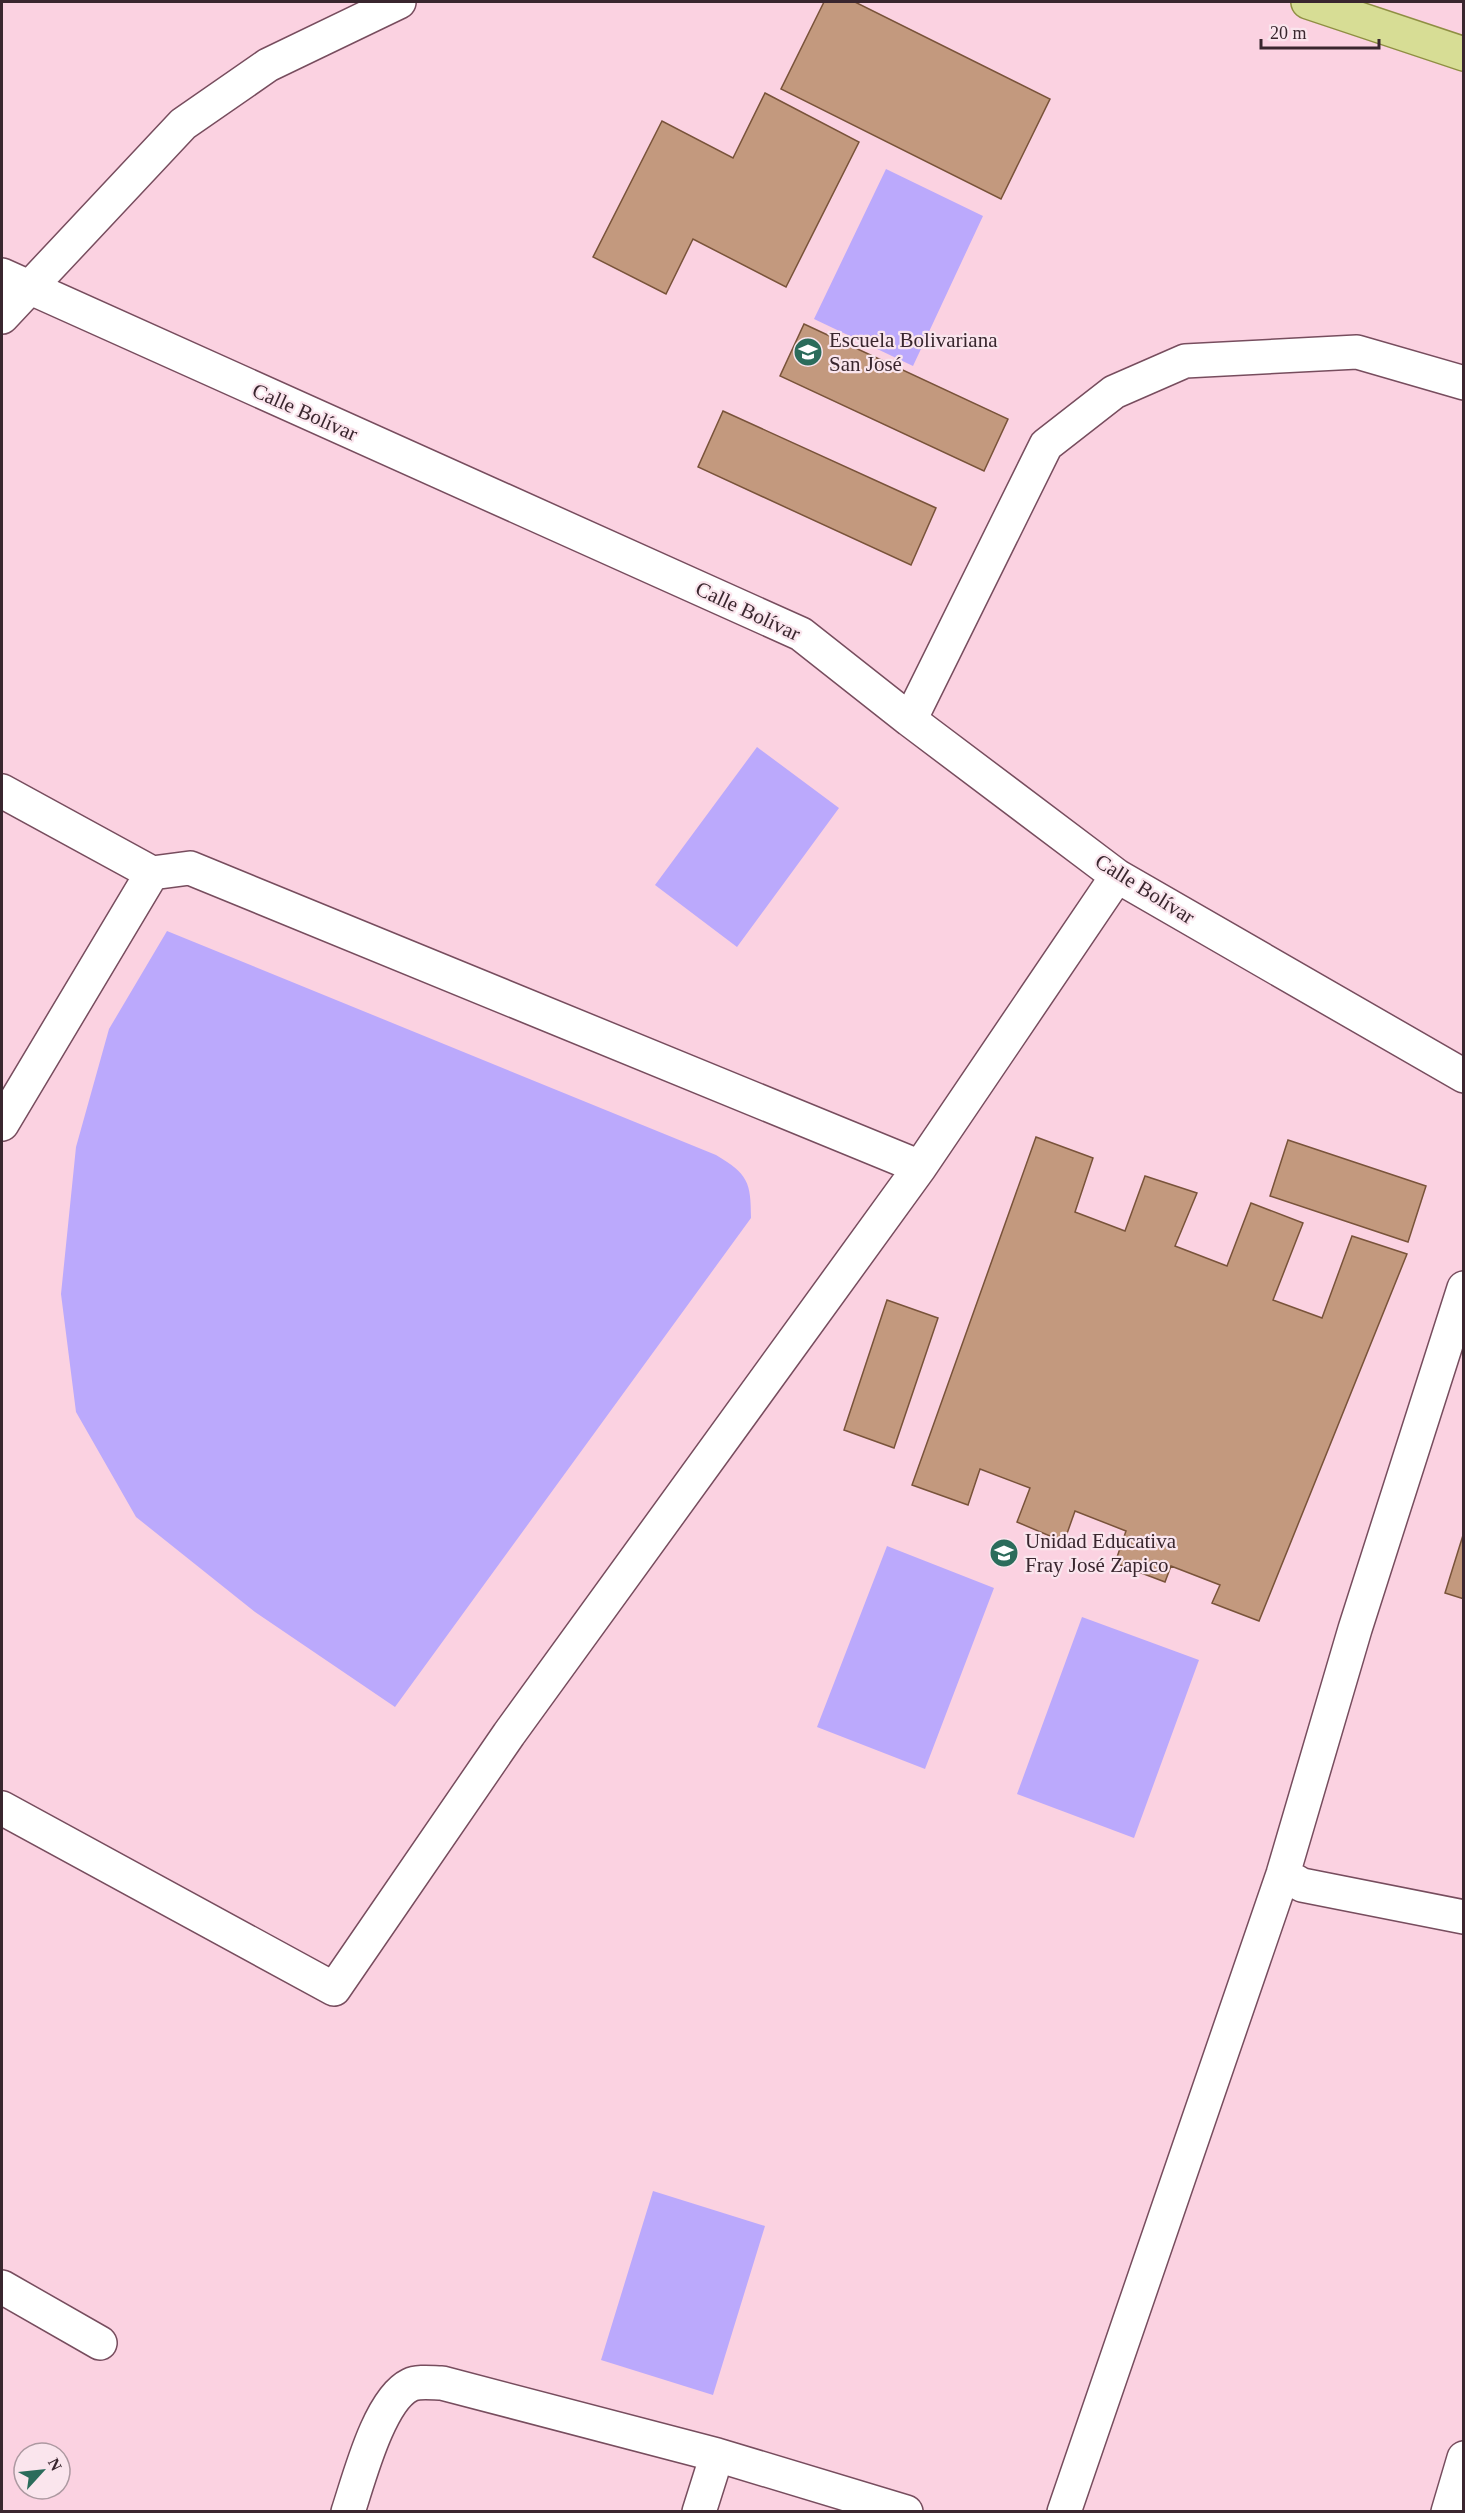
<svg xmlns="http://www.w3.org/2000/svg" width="1465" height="2513" font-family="Georgia,serif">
  <rect width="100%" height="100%" fill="#fbd2e1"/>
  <path fill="#bba9fc" d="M886 169 983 216 913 366 814 319Z
    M757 747 839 808 737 947 655 885Z
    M167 931 716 1155C748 1174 751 1182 751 1218L395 1707 255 1612 136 1517 76 1412 61 1294 76 1147 109 1029Z
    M887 1546 994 1588 925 1769 817 1727Z
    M1082 1617 1199 1660 1134 1838 1017 1794Z
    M653 2191 765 2226 713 2395 601 2360Z"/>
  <path fill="#c3997e" stroke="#79533a" stroke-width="1.5" d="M824 2H855L1050 99 1001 199 781 89Z
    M765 93 859 142 786 287 693 239 666 294 593 257 662 121 733 158Z
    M804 324 1008 419 984 471 780 376Z
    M723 411 936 508 911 565 698 467Z
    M1036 1137 1093 1158 1075 1212 1125 1231 1145 1176 1197 1193 1175 1246 1227 1266 1251 1203 1303 1223 1273 1300 1322 1318 1352 1236 1407 1254 1259 1621 1212 1603 1220 1585 1171 1566 1165 1582 1115 1563 1126 1531 1075 1511 1064 1542 1017 1522 1030 1488 980 1469 968 1505 912 1485Z
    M1288 1140 1426 1186 1408 1242 1270 1196Z
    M887 1300 938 1318 894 1448 844 1430Z
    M1464 1532V1599L1445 1593Z"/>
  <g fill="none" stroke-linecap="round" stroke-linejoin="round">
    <g stroke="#774d5e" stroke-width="36">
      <path id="minor" d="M2 275 801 634 910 720 1117 876 1464 1076
        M2 317 183 124 268 65 399 2
        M910 720 1046 445 1114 392 1185 361 1357 352 1464 383
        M2 791 152 873 190 868 920 1167
        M2 1124 152 873
        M2 1808 334 1989 509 1734 920 1167 1117 876
        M1283 1874 1302 1885 1464 1917
        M2 2287 100 2343
        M348 2512C359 2479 379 2400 410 2385 418 2381 433 2383 442 2383L717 2455 906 2512
        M699 2512 717 2455
        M1064 2512 1283 1874 1355 1629 1464 1288
        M1448 2512 1464 2458"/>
    </g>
    <g stroke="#8f8f43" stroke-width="36">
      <path id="primary" d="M1308 2 1464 54"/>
    </g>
    <use href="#minor" stroke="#fff" stroke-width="33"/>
    <use href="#primary" stroke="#d7dd95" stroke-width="33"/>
  </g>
  <defs>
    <g id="school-disc" transform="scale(1.5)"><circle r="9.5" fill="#2b6c5b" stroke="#fae5ed"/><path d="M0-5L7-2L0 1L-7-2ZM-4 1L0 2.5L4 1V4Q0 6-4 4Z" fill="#fff"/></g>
  </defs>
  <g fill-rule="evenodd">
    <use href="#school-disc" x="808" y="352"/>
    <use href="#school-disc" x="1004" y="1553"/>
  </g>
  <g text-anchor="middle" stroke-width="4.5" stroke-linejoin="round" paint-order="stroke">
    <g font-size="21" fill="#39262e" stroke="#fae5ed" text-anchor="start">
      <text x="829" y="347">Escuela Bolivariana<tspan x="829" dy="24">San José</tspan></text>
      <text x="1025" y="1548">Unidad Educativa<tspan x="1025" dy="24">Fray José Zapico</tspan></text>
    </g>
    <g font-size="21" fill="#39262e" stroke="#fae5ed">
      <text transform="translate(305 412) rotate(24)" y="7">Calle Bolívar</text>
      <text transform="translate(748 611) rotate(25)" y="7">Calle Bolívar</text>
      <text transform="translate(1145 889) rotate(32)" y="7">Calle Bolívar</text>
    </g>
  </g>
  <rect width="1465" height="2513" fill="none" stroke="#39262e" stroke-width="6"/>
  <g transform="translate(42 2471) rotate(63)"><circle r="28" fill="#fae5ed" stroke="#ad99a1" stroke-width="1.5"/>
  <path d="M0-4.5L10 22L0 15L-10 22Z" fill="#2b6c5b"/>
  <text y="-9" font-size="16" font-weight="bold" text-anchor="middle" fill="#39262e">N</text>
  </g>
  <path d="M1261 39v9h118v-9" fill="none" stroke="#39262e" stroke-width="3"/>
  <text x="1270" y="39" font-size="18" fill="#39262e" stroke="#fae5ed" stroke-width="4.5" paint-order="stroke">20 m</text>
</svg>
